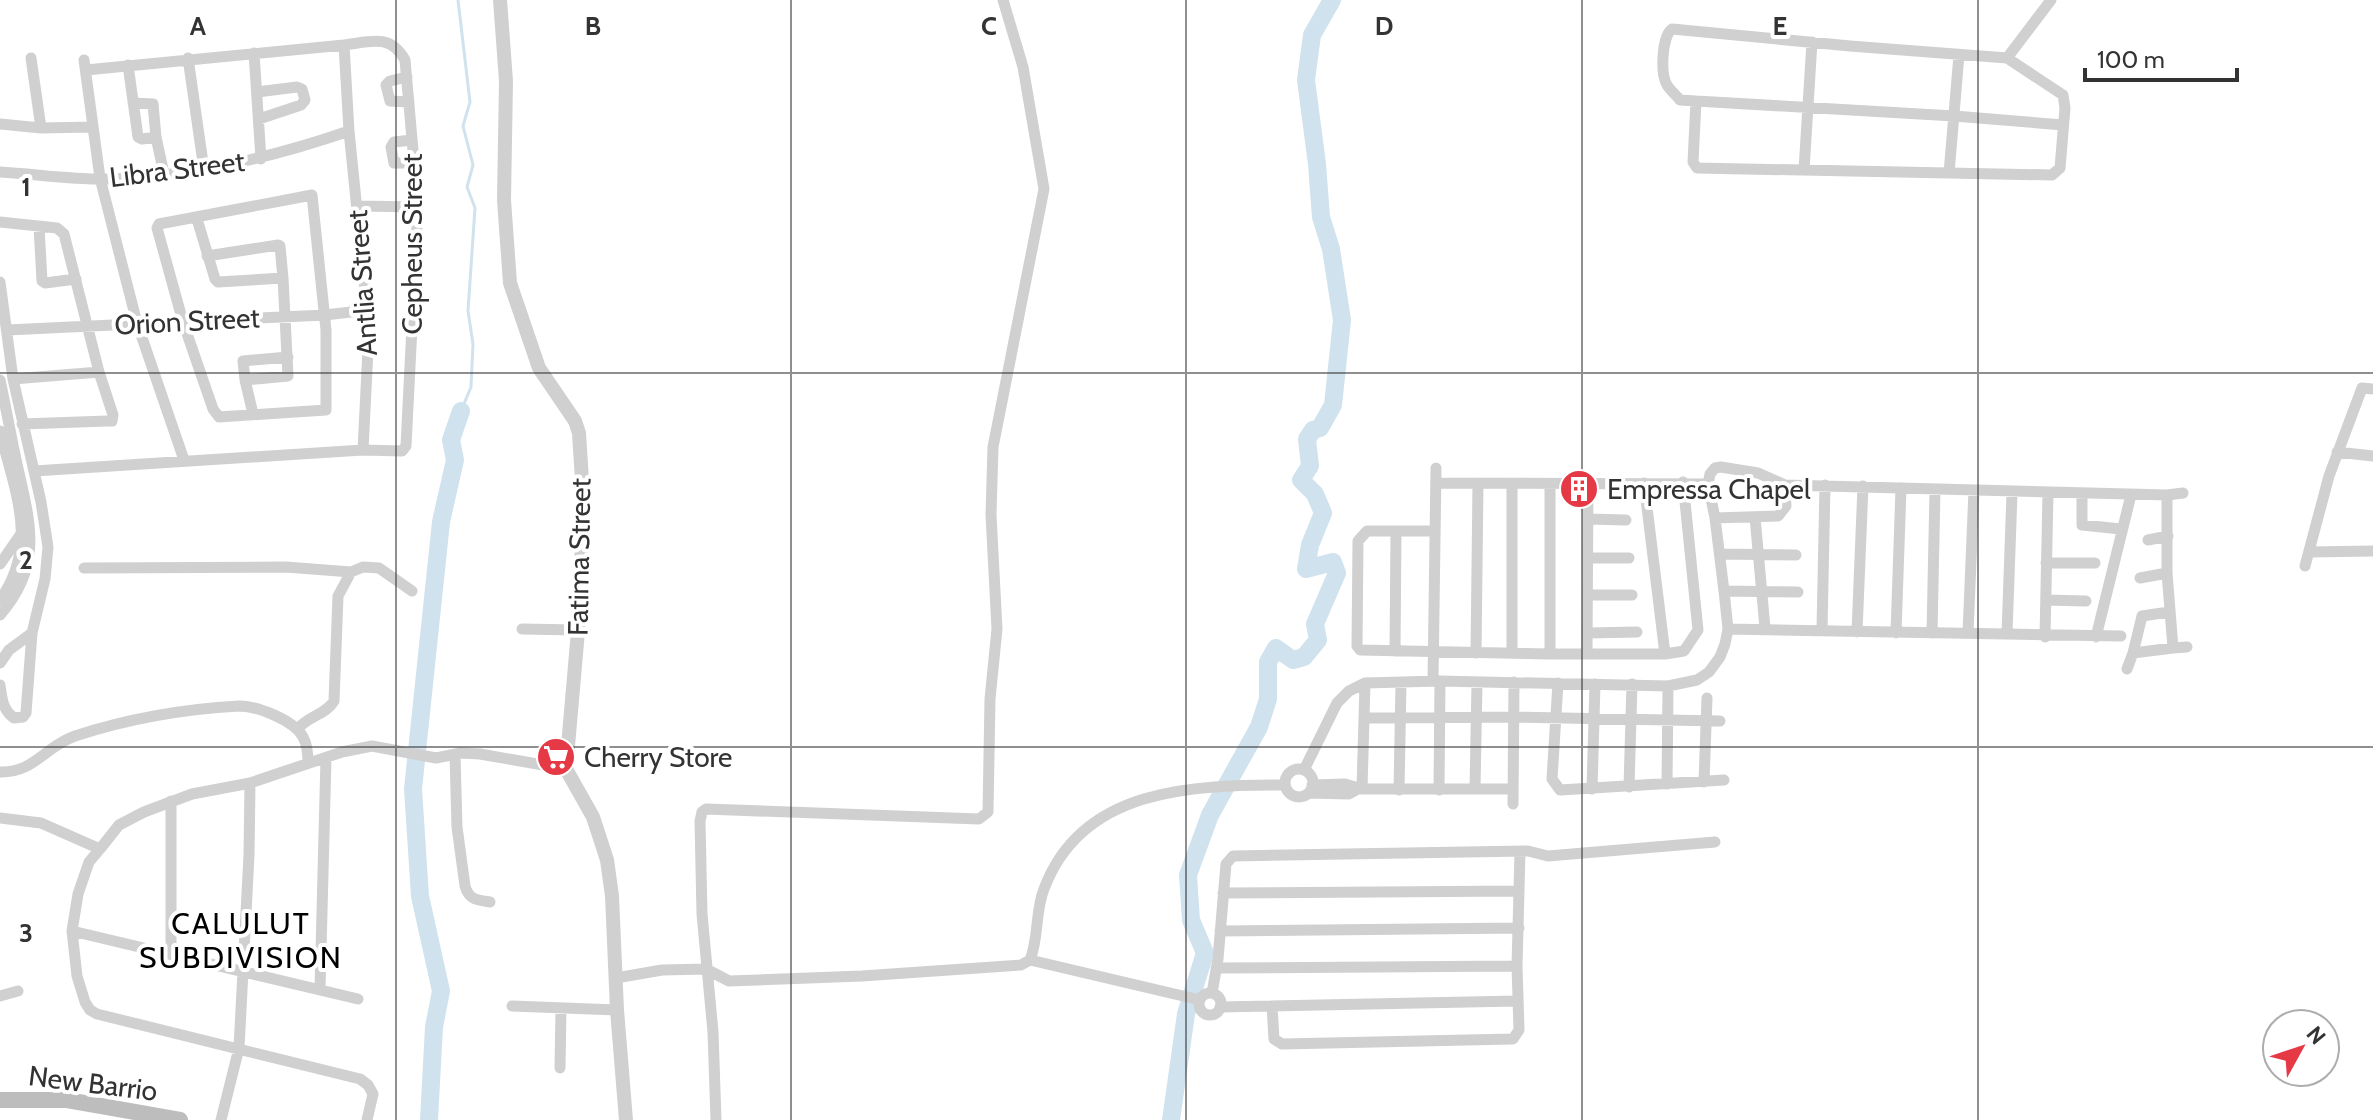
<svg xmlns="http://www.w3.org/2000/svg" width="2373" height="1120" font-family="Cabin,sans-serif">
  <rect width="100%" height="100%" fill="#fff"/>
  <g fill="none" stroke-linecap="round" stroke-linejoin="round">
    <path stroke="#cfe2ee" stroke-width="3" d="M458 0 470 102 463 126 473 165 467 187 475 208 468 311 473 344 471 387 461 411"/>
    <path stroke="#cfe2ee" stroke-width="18" d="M429 1120 434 1027 441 991 420 896 413 789 441 522 455 460 451 440 461 411
      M1171 1120 1186 1014 1205 953 1191 920 1188 875 1210 815 1259 727 1268 699V662L1276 648 1293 660 1304 657 1318 640 1315 624 1337 573 1333 562 1306 569 1310 545 1323 513 1315 494 1301 480 1310 466 1307 439 1313 430 1320 428 1333 405 1342 320 1331 249 1321 217 1317 164 1306 80 1312 35 1332 0"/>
    <path stroke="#d0d0d0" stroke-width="11" d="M1672 29 1850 46 2007 58 2063 95 2065 108 2060 168 2052 175 1697 168 1693 162 1696 101 1680 100C1676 95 1670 90 1667 85 1660 73 1662 36 1672 29Z
      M344 45C370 42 390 33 405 60L418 207 406 446 402 451 363 450
      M254 53 261 159
      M31 58 41 128
      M188 58 204 170
      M2007 58 2051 0
      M84 60 100 178 137 323 184 460
      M128 65 138 137 142 139 156 137 164 174
      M407 77 390 81 386 85 390 101 409 102
      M257 92 297 87 302 89 305 100 301 105 259 119
      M1696 101 1954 116 2063 125
      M133 103 153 104 156 137
      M0 124 41 128 92 127
      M412 140 394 142 391 147 394 163H414
      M1804 170 1812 42
      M0 172C36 174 74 180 110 179 193 176 271 158 349 131
      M1949 173 1959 55
      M312 195 326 330V410L219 417 213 409 183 322 157 228 159 224Z
      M357 206 418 207
      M197 219 215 279 218 282 283 278 288 376 245 380 253 414
      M0 222 57 228 64 234 99 372 113 415 112 421H107L22 424
      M39 227 42 281 45 283 76 279
      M207 256 278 245 280 246 283 278
      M0 282 13 379 41 502 48 547 45 579 32 633 26 713 23 717 14 718C2 709 2 698 0 685
      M7 330 325 315 368 310
      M13 379 99 372
      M0 380C6 408 11 436 17 464 30 522 44 565 0 615
      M245 380 243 361 288 357
      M0 431C14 491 40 543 0 600
      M2337 452 2373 456
      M34 471 363 450 369 329 349 131 344 45 86 70
      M1437 483 1708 484
      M1512 483V653
      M1644 483 1665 654
      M2082 494V525L2121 529
      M2167 495 2183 493
      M1755 517 1765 628
      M1715 518 1778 516 1786 506 1785 485
      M1588 519 1626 520
      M1435 531H1367L1358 541 1357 646 1360 650 1550 654H1665L1684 651 1698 630 1683 482
      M2148 540 2168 536
      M2309 552 2373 551
      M1720 554 1796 555
      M1588 558H1629
      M2046 563H2095
      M0 564 23 531
      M2305 566 2329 476 2362 388 2373 389
      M84 568 286 567 351 572 363 567 379 568 412 591
      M2140 578 2167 573
      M1724 591 1798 592
      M1589 595H1632
      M2046 600 2086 601
      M522 629 578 630
      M1728 629 2121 636
      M1822 630 1825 485
      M1857 632 1863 486
      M1589 633 1637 632
      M1896 633 1901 488
      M1932 633 1935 490
      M1968 633 1974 490
      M2007 634 2012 493
      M2045 637 2048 493
      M2096 637 2131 495
      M2173 648 2187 647
      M1395 651 1396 532
      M1476 653 1478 483
      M1587 653 1588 485
      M1550 654V484
      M0 663 9 650 32 633
      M2127 669 2133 653
      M1433 681 1436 468
      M1558 683 1552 779 1560 790 1724 780
      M1364 718 1514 717 1720 721
      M298 729C307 716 326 715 334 701L338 596 351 572
      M455 755 457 827 465 886C469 900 477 900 490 902
      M1285 783a14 14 0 1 1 28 0a14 14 0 1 1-28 0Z
      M1304 770 1337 703 1349 691 1365 683 1440 681 1668 686 1697 680 1709 672 1720 657 1725 644 1728 629 1724 591 1715 518 1708 484 1710 474 1715 468 1721 467 1758 473 1785 485 2167 495V573L2173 648 2133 653 2142 616 2169 612
      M0 772C34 773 44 747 75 736 127 719 184 709 239 706 257 706 294 720 303 737 307 744 308 754 308 763
      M1704 782 1707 698
      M1667 784 1668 686
      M1312 785 1345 784 1362 789H1513
      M1629 787 1632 684
      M1362 789 1365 683
      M1475 789 1477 683
      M1592 789 1595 684
      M1399 790 1401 683
      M1439 790 1440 681
      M1309 793 1349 794 1358 789
      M171 801V953
      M1513 804 1514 682
      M0 818 41 823 100 849
      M1223 893 1519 891
      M72 931 358 999
      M1220 931 1519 928
      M1030 960 1200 1000
      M1216 968 1517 966
      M616 978 662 970 706 969 729 981 862 976 1021 965 1030 960C1039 938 1035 911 1044 889 1082 787 1194 785 1285 785
      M320 989 326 758
      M1212 993 1218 959 1226 864 1233 856 1528 851 1548 856 1715 842
      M1199 1004a11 11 0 1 1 22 0a11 11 0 1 1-22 0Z
      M0 996 18 991
      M512 1006 617 1010
      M1272 1006 1274 1039 1282 1044 1513 1039 1519 1030 1517 966 1520 852
      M1220 1007 1517 1001
      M560 1068 561 1009
      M221 1120 239 1048 249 855 250 783
      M367 1120 373 1094 368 1085 360 1079 97 1014 90 1010 85 1002 77 976 72 931 78 894 89 862 100 849 119 825 144 812 192 794 250 783 342 752 372 746 436 758 461 753 480 754 566 769
      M716 1120 713 1032 702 914 700 821 702 812 706 809 979 819 988 812 990 699 997 629 991 515 993 447 1044 189 1023 67 1003 0"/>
    <path stroke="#d0d0d0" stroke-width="14" d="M500 0 506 81 504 200 510 283 539 368 575 421 579 433 583 496 580 608 566 769 593 817 607 860 612 896 617 1010 626 1120"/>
    <path stroke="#bdbdbd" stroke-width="16" d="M0 1100H67L180 1120"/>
  </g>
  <path fill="none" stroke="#333" stroke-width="2" stroke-opacity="0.55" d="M396 0V1120M791 0V1120M1186 0V1120M1582 0V1120M1978 0V1120M0 373H2373M0 747H2373"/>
  <defs>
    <g id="building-disc" transform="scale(2)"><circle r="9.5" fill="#e63946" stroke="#fff"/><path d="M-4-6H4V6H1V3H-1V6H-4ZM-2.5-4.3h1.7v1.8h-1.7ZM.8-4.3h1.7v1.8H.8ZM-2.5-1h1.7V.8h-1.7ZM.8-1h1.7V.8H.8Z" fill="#fff"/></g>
    <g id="supermarket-disc" transform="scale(2)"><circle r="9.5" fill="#e63946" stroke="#fff"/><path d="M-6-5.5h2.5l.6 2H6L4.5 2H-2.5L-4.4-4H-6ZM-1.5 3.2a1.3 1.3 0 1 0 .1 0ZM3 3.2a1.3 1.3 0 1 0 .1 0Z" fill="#fff"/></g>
  </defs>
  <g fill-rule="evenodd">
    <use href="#building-disc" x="1579" y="489"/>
    <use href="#supermarket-disc" x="556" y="757"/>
  </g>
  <g text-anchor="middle" stroke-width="8" stroke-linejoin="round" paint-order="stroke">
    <g font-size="28" fill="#333" stroke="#fff">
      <text transform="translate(177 169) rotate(-7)" y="10">Libra Street</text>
      <text transform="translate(412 244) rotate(-90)" y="10">Cepheus Street</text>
      <text transform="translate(362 283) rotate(-94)" y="10">Antlia Street</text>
      <text transform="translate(187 321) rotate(-3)" y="10">Orion Street</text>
      <text transform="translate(579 557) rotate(-89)" y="10">Fatima Street</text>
      <text transform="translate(93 1083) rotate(7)" y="10">New Barrio</text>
    </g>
    <g font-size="28" fill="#333" stroke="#fff" text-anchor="start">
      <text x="1607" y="499">Empressa Chapel</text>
      <text x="584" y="767">Cherry Store</text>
    </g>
    <g font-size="30" letter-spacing="2" fill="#000" stroke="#fff">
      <text x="241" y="934">CALULUT<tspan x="241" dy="34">SUBDIVISION</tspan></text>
    </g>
  </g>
  <g font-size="26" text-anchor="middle" font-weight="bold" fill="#333" stroke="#fff" stroke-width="8" stroke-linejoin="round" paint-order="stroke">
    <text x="198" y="35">A</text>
    <text x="593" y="35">B</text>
    <text x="989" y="35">C</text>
    <text x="1384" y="35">D</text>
    <text x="1780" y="35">E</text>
    <text x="26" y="196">1</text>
    <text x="26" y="569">2</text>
    <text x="26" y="942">3</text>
  </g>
  <g transform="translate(2301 1048) rotate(50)"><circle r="38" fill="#ffffff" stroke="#adadad" stroke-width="2"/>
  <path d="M0-6L14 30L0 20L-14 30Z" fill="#e63946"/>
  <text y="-12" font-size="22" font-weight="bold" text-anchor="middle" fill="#333333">N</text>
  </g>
  <path d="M2085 68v12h152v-12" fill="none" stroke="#333333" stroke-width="4"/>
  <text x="2097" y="68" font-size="24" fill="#333333" stroke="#ffffff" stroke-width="6" paint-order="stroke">100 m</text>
</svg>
